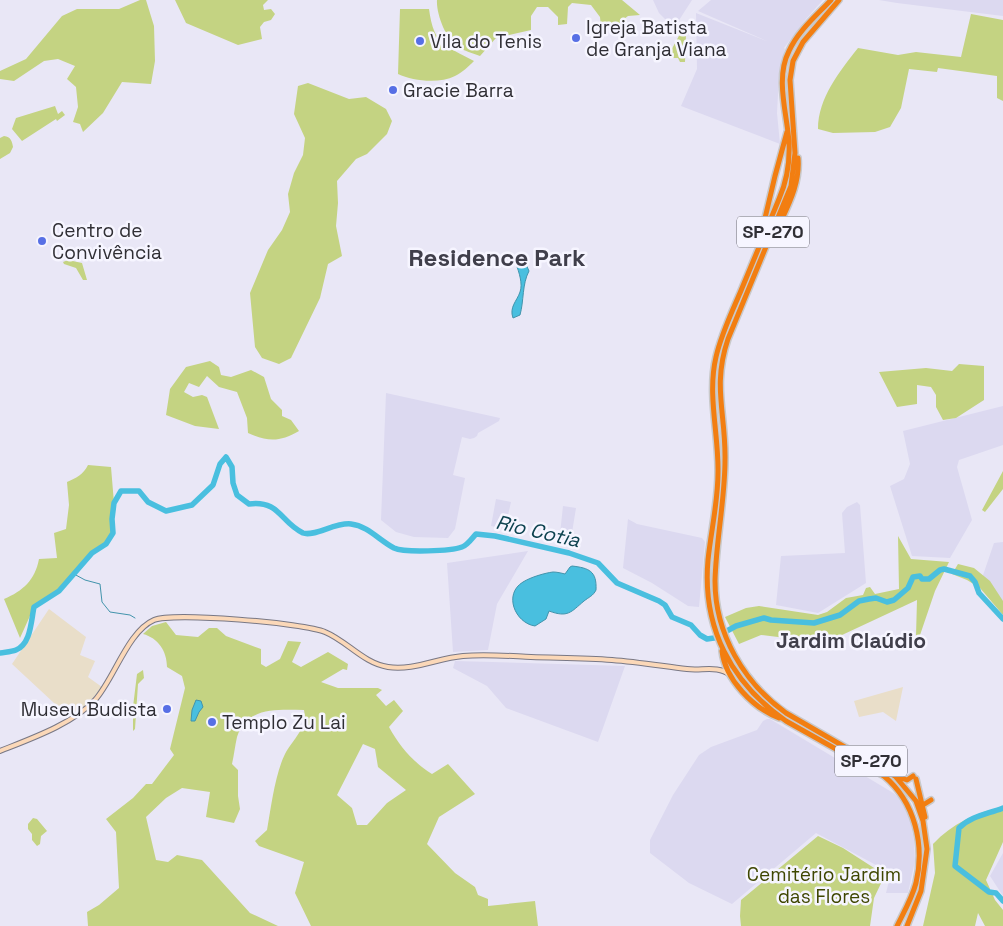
<svg xmlns="http://www.w3.org/2000/svg" width="1003" height="926" font-family="'Space Grotesk',sans-serif">
  <rect width="100%" height="100%" fill="#e9e7f6"/>
  <path fill="#dcd9f0" d="M653 0H692L674 28 659 13Z
    M711 0H823L806 19 784 48 785 49 779 76 777 113 780 144 681 106 697 69 696 13 769 42 698 11Z
    M879 0H1003V16L897 3Z
    M386 393 500 418 499 421 478 433 477 436 474 438 470 439 462 437 453 475 465 478 455 529 448 538 414 537 396 532 381 520Z
    M1003 406V445L959 460 957 467 972 520 950 558 912 556 890 486 904 479 910 464 903 431Z
    M496 499 511 502 505 529 491 526Z
    M857 502 860 505 866 583 818 613 776 605 781 556 845 553 842 513 847 507Z
    M563 506 576 508 570 545 559 543Z
    M628 519 637 524 702 538 705 542 699 607 688 606 652 583 623 568Z
    M1003 542V607L981 581 994 543Z
    M528 551 497 604 488 650 453 652 447 563Z
    M455 661 625 666 598 742 506 708 487 686 453 668Z
    M767 719H770L895 794 901 800 910 819 914 840 915 861 908 893H886L891 873 816 833 732 904 689 883 650 853V840L673 795 699 755 711 747 757 730 763 721Z
    M1003 853V896L990 876Z"/>
  <path fill="#e9dec9" d="M49 609 86 637 80 655 95 661 88 677 102 687 88 704 68 716 12 664Z
    M903 687 896 721 883 712 859 717 854 701Z"/>
  <path fill="#c4d382" fill-rule="evenodd" d="M140 0H146L154 26 155 61 151 84 122 82 103 113 83 132 80 124 73 122 78 107 76 87 67 79 75 66 58 59 44 61 14 81 0 79V71L26 59 62 16 77 9H119Z
    M175 0H268L263 5 264 10 271 9 275 14 271 20 264 22 260 27 262 39 238 45 186 23Z
    M437 0H622L640 15 628 16 624 19 627 26 620 30 601 27 600 17 591 5 572 3 568 7 567 24 558 25V17L548 7H537L531 16V30L496 38 480 56C473 53 464 51 458 47 446 40 436 13 437 0Z
    M400 9H429C434 46 445 45 474 61 468 67 463 72 455 76 439 84 413 81 398 74Z
    M971 14 1003 20V101L997 98V76L938 68 937 72 909 69 901 108 890 127 875 132 833 133 818 129C818 98 840 71 858 48L898 55 916 52 961 57Z
    M681 32 686 35 685 62H680L678 58H667Z
    M308 83 349 99 366 97 386 109 392 121 387 134 367 154 356 159 337 181 338 203 336 226 342 256 328 264 320 298 291 358 279 364 262 358 255 347 250 293 268 250 282 230 290 212 288 194 294 173 303 155 305 138 294 114 298 86Z
    M55 106 58 114 62 111 65 115 57 121 56 119 22 141 12 129 16 118Z
    M4 136C11 137 12 141 13 147L10 153 0 159V138Z
    M68 260 82 263 87 280H83L76 268 64 264 63 262Z
    M210 361 219 367 221 375 231 377 251 370 264 377 271 399 282 410V416L291 420 299 431C280 442 268 442 248 433L247 418 237 392 219 387 207 376 199 387 189 383 184 392 193 397 202 395 207 397 219 429 195 426 166 415 170 389 186 367Z
    M959 364 984 366V400L956 418 943 420 936 407V395L931 387 917 385V404L897 407 879 372 926 368 952 371Z
    M88 465 111 467 114 503 112 519 113 533 106 544 92 553 59 591 34 607 20 638 4 599C23 591 35 580 39 559L57 558 54 533 66 529 69 505 67 482C76 478 83 475 88 465Z
    M1003 471V489L985 512 982 510Z
    M898 536 911 559 949 562 935 591 919 638 916 636 917 600 842 635 824 640H802L761 635 739 644 725 617 746 608 759 606 818 615 827 612 846 598 863 595 866 588 870 587 875 594 899 589Z
    M958 564 974 568 990 581 1003 601V615L980 588 967 580 952 574Z
    M166 622 176 635 198 637 209 628H217L226 636 261 649V664L266 667 280 659 288 641 301 642 292 662 301 667 328 652 348 664 347 670 343 669 321 682 338 688H378L382 690 376 695 386 706 394 700 403 711 389 727C400 747 413 762 432 774L448 764 475 794 439 817 427 844 455 873 475 887 478 895 488 899V906L535 901 538 926H311L295 893 304 862 259 846 255 841 267 830C271 808 275 774 285 754 292 740 308 728 304 710 278 710 247 706 237 737 235 746 234 755 232 764L238 770V796L240 809 234 823 206 817 210 792 182 788 166 798 146 817 156 860 168 862 177 855 202 860 250 913 278 926H88L87 912 99 905 119 888 116 832 106 819 133 798 146 784H152L174 755 170 749 185 688 182 676 167 667C167 651 158 638 143 634L152 626ZM363 744 375 749 378 767 406 790 387 803 367 825H357L352 808 337 795Z
    M143 670 144 678 138 684 135 729 133 731V707L137 674Z
    M1003 807V842L986 880 995 900 1003 910V926H985L978 913 975 926H923L935 873 933 844C952 824 976 812 1003 807Z
    M33 818 37 819 47 831 41 836 40 844 37 846 32 840V834L28 829V824Z
    M818 836 843 848 885 875 874 898 870 926H741L740 916 741 900Z"/>
  <path fill="#49bfdf" stroke="#4294ac" d="M519 259 525 262 529 271C522 284 524 301 520 315L513 318C509 307 517 301 520 292 523 284 519 272 516 264Z
    M572 566C589 568 597 571 596 590 593 596 589 597 584 601 571 612 568 618 549 611L546 619 535 626C515 623 503 594 523 582 531 577 545 573 553 572 557 572 561 573 565 574L570 567Z
    M196 700 201 701 203 707 199 712 195 721H191L192 710Z"/>
  <g fill="none" stroke-linecap="round" stroke-linejoin="round">
    <path stroke="#4294ac" stroke-width="1" d="M74 574 85 580 100 584 102 602 110 612 130 615 135 618"/>
    <path stroke="#49bfdf" stroke-width="5.5" d="M0 653C5 652 11 652 16 650 31 644 31 621 34 607L59 591 92 553 106 544 113 533 112 519 114 503 121 491H139L148 502 166 511 192 505 213 485 220 464 226 457 232 467 233 483 237 495 249 504C280 500 280 522 303 533 314 537 336 522 351 524 368 526 380 541 394 548 405 553 451 551 462 547 468 545 472 538 476 534L495 536 569 553 598 563 617 583 659 601 665 605 672 617 691 625 700 635 707 639 714 638 736 626 764 618 771 620 814 623 840 615 859 601 869 599 876 598 887 602 894 600 908 588 913 577 920 576 922 579H929L940 570 944 569 970 576 975 582 979 593 1003 619
      M1003 808C988 814 971 816 959 828L955 866 989 892 996 893 1003 901"/>
    <g stroke="#797885" stroke-width="6">
      <path id="secondary" d="M0 751C30 739 73 724 95 700 114 679 128 631 154 620 173 612 305 623 325 632 347 641 363 663 388 667 413 671 438 658 463 656 486 654 509 656 531 657 558 658 585 658 612 660 637 662 662 666 687 669 702 671 718 665 730 675"/>
    </g>
    <g stroke="#c9c9ca" stroke-width="8">
      <path id="motorway" d="M831 0C816 16 798 31 789 51 775 78 787 113 789 142 790 163 787 181 779 199 766 231 753 262 740 293 731 314 721 335 716 357 707 395 719 435 718 473 718 502 711 531 708 560 702 627 731 683 786 721L884 776C915 802 925 845 916 883 912 898 904 912 897 926
        M839 0 803 42 793 61 790 80 795 153 791 186 728 339C712 386 726 414 725 460 725 500 716 540 715 581 715 634 744 683 786 713L895 776 916 801 923 821 927 849 921 891 907 926
        M782 219C791 200 800 180 798 158
        M761 235 775 176 787 132
        M722 651C725 679 753 708 779 718
        M898 777 907 780 913 776
        M916 779 925 817
        M923 805 931 800"/>
    </g>
    <use href="#secondary" stroke="#fbd8b8" stroke-width="4"/>
    <use href="#motorway" stroke="#f27e11" stroke-width="5"/>
  </g>
  <g fill="#576fe5" stroke="#f6f5ff" stroke-width="2">
    <circle cx="576" cy="38" r="5"/>
    <circle cx="420" cy="41" r="5"/>
    <circle cx="393" cy="90" r="5"/>
    <circle cx="42" cy="241" r="5"/>
    <circle cx="167" cy="709" r="5"/>
    <circle cx="212" cy="722" r="5"/>
  </g>
  <g text-anchor="middle" stroke-width="5" stroke-linejoin="round" paint-order="stroke">
    <g fill="#f6f5ff" stroke="#6b6a72" stroke-width="1">
      <rect x="737" y="216.5" width="72" height="31" rx="4"/>
      <rect x="835" y="745.5" width="72" height="31" rx="4"/>
    </g>
    <g font-size="18" font-weight="bold" fill="#302f35">
      <text x="773" y="238">SP-270</text>
      <text x="871" y="767">SP-270</text>
    </g>
    <g font-size="19" fill="#302f35" stroke="#f6f5ff" text-anchor="start">
      <text x="586" y="34">Igreja Batista<tspan x="586" dy="22">de Granja Viana</tspan></text>
      <text x="430" y="48">Vila do Tenis</text>
      <text x="403" y="97">Gracie Barra</text>
      <text x="52" y="237">Centro de<tspan x="52" dy="22">Convivência</tspan></text>
      <text x="157" y="716" text-anchor="end">Museu Budista</text>
      <text x="222" y="729">Templo Zu Lai</text>
    </g>
    <g font-size="19" fill="#3e4601" stroke="#f6f5ff">
      <text x="824" y="881">Cemitério Jardim<tspan x="824" dy="22">das Flores</tspan></text>
    </g>
    <g font-size="20" font-style="italic" fill="#0d424f" stroke="#f6f5ff">
      <text transform="translate(538 531) rotate(13)" y="7">Rio Cotia</text>
    </g>
    <g font-size="21" font-weight="bold" fill="#403f4b" stroke="#f6f5ff">
      <text x="851" y="648">Jardim Claúdio</text>
    </g>
    <g font-size="24" font-weight="bold" fill="#403f4b" stroke="#f6f5ff">
      <text x="497" y="266">Residence Park</text>
    </g>
  </g>
</svg>
